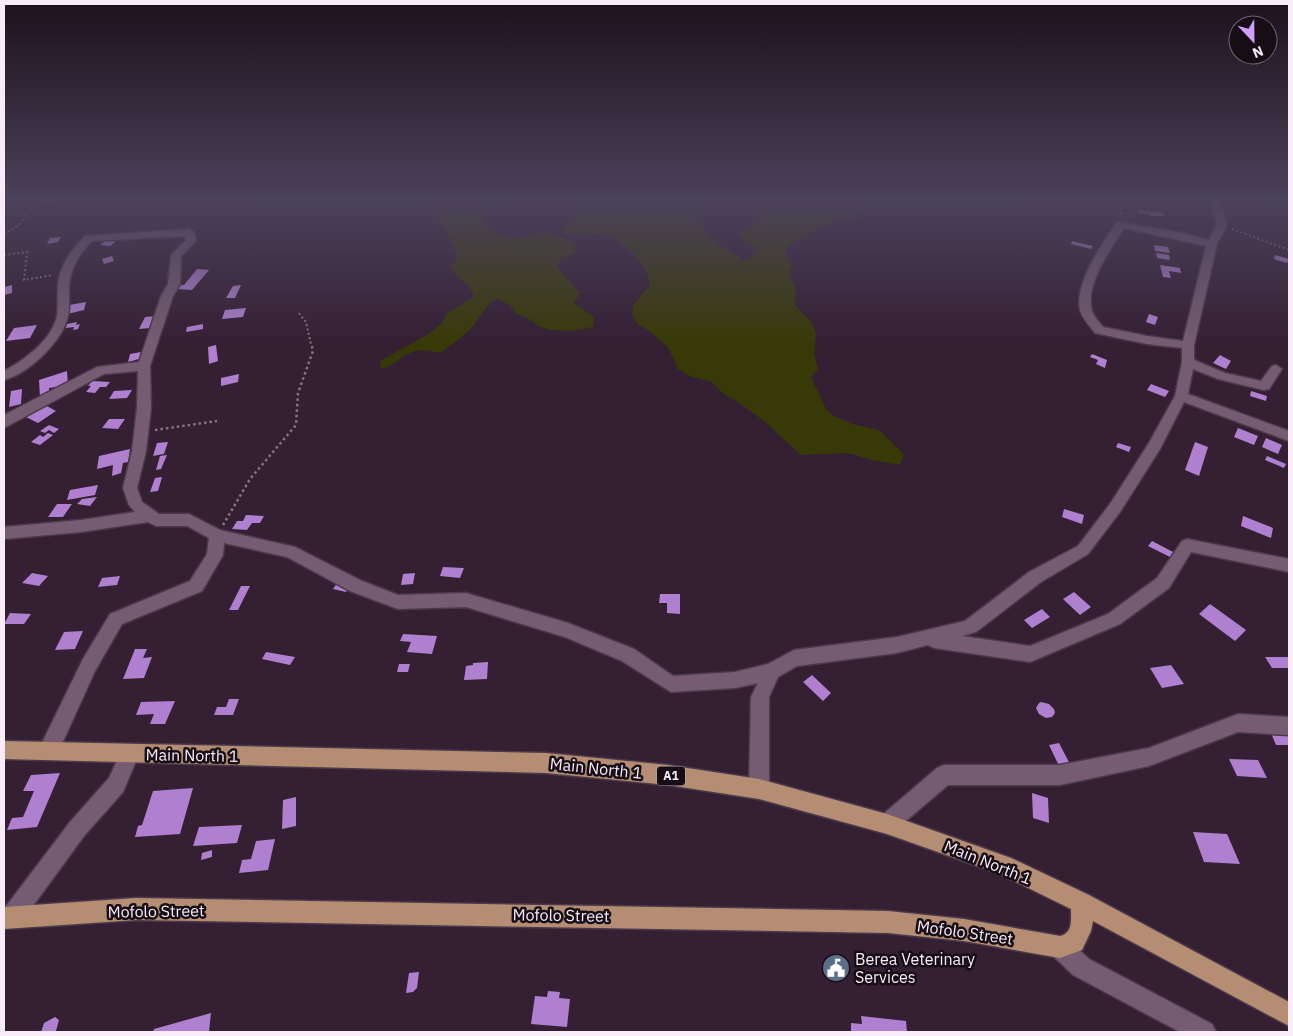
<svg xmlns="http://www.w3.org/2000/svg" width="1293" height="1036" font-family="'IBM Plex Sans',sans-serif">
  <rect width="100%" height="100%" fill="#351f33"/>
  <path fill="#373a07" d="M435 199H484L487 206 484 215V225L496 235 515 239 539 233H551L575 243 576 253 560 259 557 267 580 293 574 303 594 317 593 327 571 331 550 330 538 326 531 320 516 313 510 305 497 299C486 303 481 316 474 325 464 336 452 345 440 353 433 352 423 349 416 351 403 353 394 366 381 369L380 361 427 335 441 324 447 313 474 297C469 280 455 279 451 266L457 259C456 249 444 227 437 221L441 212Z
    M581 199H708C690 239 718 240 743 260L754 257 757 247 744 242 739 234 760 220 759 207 750 199H864L863 210 856 219 833 221C827 227 822 227 815 230 805 236 792 242 784 250L792 265 790 276 795 286V305L812 323 816 334 814 354 818 369 811 377 826 409 834 416 852 424 879 430 904 454 900 465 872 460 848 453 801 455 764 421 738 402 724 394 712 382 690 376 678 369 668 347 648 330 638 325 632 315 633 305 649 287C649 283 649 279 648 275 644 263 619 237 606 235 589 232 576 241 560 230L580 213Z"/>
  <path fill="#af80cf" d="M1138 210 1161 212 1165 216H1150L1149 214 1139 213Z
    M61 237 58 242 47 244 50 238Z
    M105 241H116L110 246 100 245Z
    M1072 241 1093 246 1091 249 1071 244Z
    M1154 245 1168 247 1170 253 1155 251Z
    M1156 253 1169 255 1170 260 1157 258Z
    M1275 255 1289 259 1287 263 1274 259Z
    M112 256 114 261 104 264 102 259Z
    M1160 265 1180 268 1181 273 1169 271 1171 278 1163 277Z
    M197 269 209 270 192 290 176 289 180 285H184Z
    M12 285V293L4 295V287Z
    M241 285 235 298H226L233 286Z
    M86 302 84 310 67 314 69 305Z
    M246 308 243 317 222 319 225 310Z
    M1149 314 1158 317 1155 325 1146 322Z
    M156 316 150 328 139 329 145 317Z
    M77 322 76 325 80 324 78 329 73 330 74 327 66 328 67 324Z
    M203 324V329L186 332 187 327Z
    M37 325 30 338 6 341 14 328Z
    M216 345 218 361 209 364 208 347Z
    M141 352 139 359 128 362 130 354Z
    M1092 354 1107 360 1105 368 1096 364 1098 360 1090 357Z
    M1220 355 1231 361 1226 369 1213 363Z
    M67 371 68 385 49 388V395L40 398 39 380Z
    M239 374 238 382 221 386V378Z
    M92 381 110 382 106 387H100L95 393 86 392 91 386H88Z
    M1151 384 1169 391 1165 397 1147 390Z
    M22 389 21 404 9 407 11 391Z
    M132 390 127 398 109 399 114 391Z
    M1251 391 1267 396 1266 401 1250 396Z
    M45 405 56 411 38 423 26 417Z
    M109 419H125L118 429 102 428Z
    M49 425 59 429 54 433 49 430 45 433 40 431Z
    M1238 428 1258 436 1254 445 1234 437Z
    M48 433 53 435 40 445 31 442 40 435 43 437Z
    M1266 438 1282 445 1278 454 1262 447Z
    M168 442 164 454 153 456 157 443Z
    M1195 442 1208 447 1199 476 1185 470Z
    M1118 443 1131 447 1129 452 1116 447Z
    M130 449 128 462 123 463 121 473 112 476 113 465 97 469 99 456Z
    M167 455 161 469 156 470 160 456Z
    M1267 456 1286 464 1284 468 1265 460Z
    M162 477 158 491 150 492 155 478Z
    M98 485 95 495 67 500 70 490Z
    M97 497 90 506 77 504 82 499Z
    M57 504H72L63 517H48Z
    M1064 509 1084 515 1082 524 1062 517Z
    M246 515 264 516 260 523H252L247 530 232 529 237 521H243Z
    M1243 516 1273 528 1271 538 1241 526Z
    M1152 541 1175 553 1172 558 1148 546Z
    M443 567 464 568 460 578 440 576Z
    M32 573 48 576 39 586 22 583Z
    M415 573 413 584 401 585 403 574Z
    M120 576 117 585 98 587 102 578Z
    M338 582 351 585 346 592 333 589Z
    M241 586H250L238 610H229Z
    M1074 592 1091 607 1080 615 1063 599Z
    M660 594H680V614L667 613V603H659Z
    M1210 604 1246 630 1235 641 1199 614Z
    M1042 609 1050 617 1032 628 1024 620Z
    M10 613 31 614 24 624H4Z
    M83 631 75 649 55 650 64 632Z
    M403 634 437 636 432 654 407 652 411 642 400 641Z
    M135 649H147L143 658 152 657 144 678 123 679Z
    M266 652 295 657 290 665 262 659Z
    M1265 657H1289V668H1272Z
    M488 662 487 679 464 680 466 666 473 665V663Z
    M399 664H410L408 672H397Z
    M1171 665 1184 684 1162 688 1150 668Z
    M812 675 831 693 823 701 803 682Z
    M229 699H239L233 715H214L217 707H226Z
    M175 701 165 724H150L154 714 136 715 141 702Z
    M1041 702 1049 704 1054 709 1055 713 1052 717 1046 718 1039 714 1036 708 1039 703Z
    M1271 733 1289 734V745H1276Z
    M1059 743 1071 766 1060 768 1049 745Z
    M1229 759 1258 760 1267 778 1237 776Z
    M60 773 37 827 7 830 12 818 23 817 34 791H23L31 775Z
    M193 788 180 834 135 837 138 826 142 825 153 791Z
    M1032 793 1048 798 1049 823 1033 818Z
    M296 797V826L282 829 283 800Z
    M242 825 237 843 193 846 199 827Z
    M1193 832 1227 834 1240 864 1204 862Z
    M275 839 268 870 239 873 242 860 251 859 256 841Z
    M212 850V857L201 860 202 853Z
    M824 960H846L848 976H826Z
    M419 972 417 988 413 992 406 993 409 973Z
    M548 991 560 992 559 998 570 999 567 1027 531 1024 535 996 547 997Z
    M211 1013 209 1032H153L154 1029Z
    M861 1016 906 1021 907 1032H851V1023L862 1024Z
    M55 1017 59 1020 56 1031 41 1032 44 1023Z"/>
  <g fill="none" stroke-linecap="round" stroke-linejoin="round">
    <g stroke="#4c3a4b" stroke-width="3">
      <path id="minor" d="M1212 199H1222L1221 205 1227 225 1217 244 1194 345V360L1225 373 1261 381 1272 366 1276 365 1282 369 1269 389 1264 390 1218 379 1193 369 1188 394 1289 431V441L1184 402 1160 449 1120 512 1088 554 1041 582 976 632 962 636 1030 646 1108 614 1157 578 1182 541 1187 539 1289 559V572L1191 552 1169 588 1120 624 1030 662 934 648 928 645 897 653 797 666 778 677 769 697V789L766 796 759 799 752 796 749 789 751 697 758 683 735 688 671 692 622 661 565 637 466 607 398 609 350 591 287 557 224 543 223 555 202 591 122 624 95 671 56 757 49 759 42 757 40 750 42 743 83 659 110 614 190 581 207 554 209 538 187 526H156L148 522 81 532 4 539V527L81 520 135 512 129 505 123 488 132 451 137 408 138 371 104 374 4 428V415L97 367 139 362 161 296 168 284 171 255 186 240 185 236 92 241C79 254 69 270 69 289 69 298 70 307 68 316 63 341 28 374 4 380V371C24 360 48 343 56 320 59 309 57 297 58 286 59 266 72 249 85 236L189 229 194 232 196 241 181 256 180 284 173 296 150 366 151 408 146 451 137 488 142 502 159 514H189L220 530 295 547 362 581 398 595 466 593 568 623 634 649 673 676 735 672 768 664 794 650 897 637 965 621 1029 572 1078 546 1110 504 1149 443 1175 396 1182 362V348L1147 344 1095 333C1090 326 1082 318 1080 310 1074 283 1103 243 1117 222L1177 232 1209 240 1217 225 1211 205ZM1124 228 1206 246 1183 341 1147 336 1103 327C1099 322 1094 317 1092 311 1084 286 1111 248 1124 228Z
        M1238 714 1289 717V735L1238 732 1149 766 1060 785H948L894 831 887 834 880 831 877 824 880 817 937 768 944 765H1060L1149 748Z
        M130 745 137 747 139 754 123 792 84 836 19 925 11 928 4 925V909L70 822 109 778 123 747Z
        M1060 936 1068 939 1089 959 1212 1024 1216 1032H1180L1073 975 1052 955 1049 947 1052 939Z"/>
    </g>
    <g stroke="#4c3a4b" stroke-width="3">
      <path id="major" d="M4 741 546 753 668 765 759 779 887 814 1011 858 1089 895 1289 1002V1026L1093 921 1091 931 1082 950 1060 958 964 941 888 933 136 920 4 929V907L136 898 888 911 964 919 1060 936C1073 933 1071 920 1071 909L1000 874 887 834 759 799 668 785 546 773 4 759Z"/>
    </g>
    <path stroke="#877485" stroke-width="2" stroke-dasharray="2 2.5" stroke-linecap="butt" d="M1119 199 1122 210 1120 217
      M1232 229 1289 250
      M4 234 20 224 30 207 58 199
      M4 255 27 252 24 280 53 275
      M299 313 306 322 311 344"/>
    <path stroke="#877485" stroke-width="2.5" stroke-dasharray="2.5 3" stroke-linecap="butt" d="M155 430 217 421
      M223 525 250 479 296 425 298 393 313 351 311 343"/>
    <use href="#minor" fill="#755c72" fill-rule="evenodd"/>
    <use href="#major" fill="#b58d72" fill-rule="evenodd"/>
  </g>
  <linearGradient id="sky" x2="0" y2="1"><stop stop-color="#1d111c"/><stop offset="0.58" stop-color="#4b425b"/><stop offset="1" stop-color="#4b425b" stop-opacity="0"/></linearGradient>
  <rect width="1293" height="344" fill="url(#sky)"/>
  <defs>
    <g id="civic-disc" transform="scale(1.4375)"><circle r="9.5" fill="#5c6f8a" stroke="#160d15"/><path d="M-.6-6.5H3V-4.5H.6V-3L4-1V1h2V6H-6V1h2V-1L-.6-3ZM-1.2 2.5V6h2.4V2.5Z" fill="#fff"/></g>
  </defs>
  <g fill-rule="evenodd">
    <use href="#civic-disc" x="836" y="968"/>
  </g>
  <g text-anchor="middle" stroke-width="5" stroke-linejoin="round" paint-order="stroke">
    <rect fill="#160d15" stroke="#b6a8b4" stroke-width="1" x="657" y="766.5" width="28" height="19" rx="4"/>
    <g font-size="12" font-weight="bold" fill="#faebf8">
      <text x="671" y="780">A1</text>
    </g>
    <g font-size="16" fill="#faebf8" stroke="#160d15">
      <text transform="translate(192 755) rotate(1)" y="6">Main North 1</text>
      <text transform="translate(596 768) rotate(6)" y="6">Main North 1</text>
      <text transform="translate(988 862) rotate(22)" y="6">Main North 1</text>
      <text transform="translate(156 911) rotate(-1)" y="6">Mofolo Street</text>
      <text transform="translate(561 915) rotate(1)" y="6">Mofolo Street</text>
      <text transform="translate(965 932) rotate(8)" y="6">Mofolo Street</text>
    </g>
    <g font-size="16" fill="#faebf8" stroke="#160d15" text-anchor="start">
      <text x="855" y="965">Berea Veterinary<tspan x="855" dy="18">Services</tspan></text>
    </g>
  </g>
  <rect width="1293" height="1036" fill="none" stroke="#faebf8" stroke-width="10"/>
  <g transform="translate(1253 40) rotate(158)"><circle r="24" fill="#160d15" stroke="#716670"/>
  <path d="M0-4L9 19L0 12L-9 19Z" fill="#d19dfe"/>
  <text y="-8" font-size="14" font-weight="bold" text-anchor="middle" fill="#faebf8">N</text>
  </g>
</svg>
